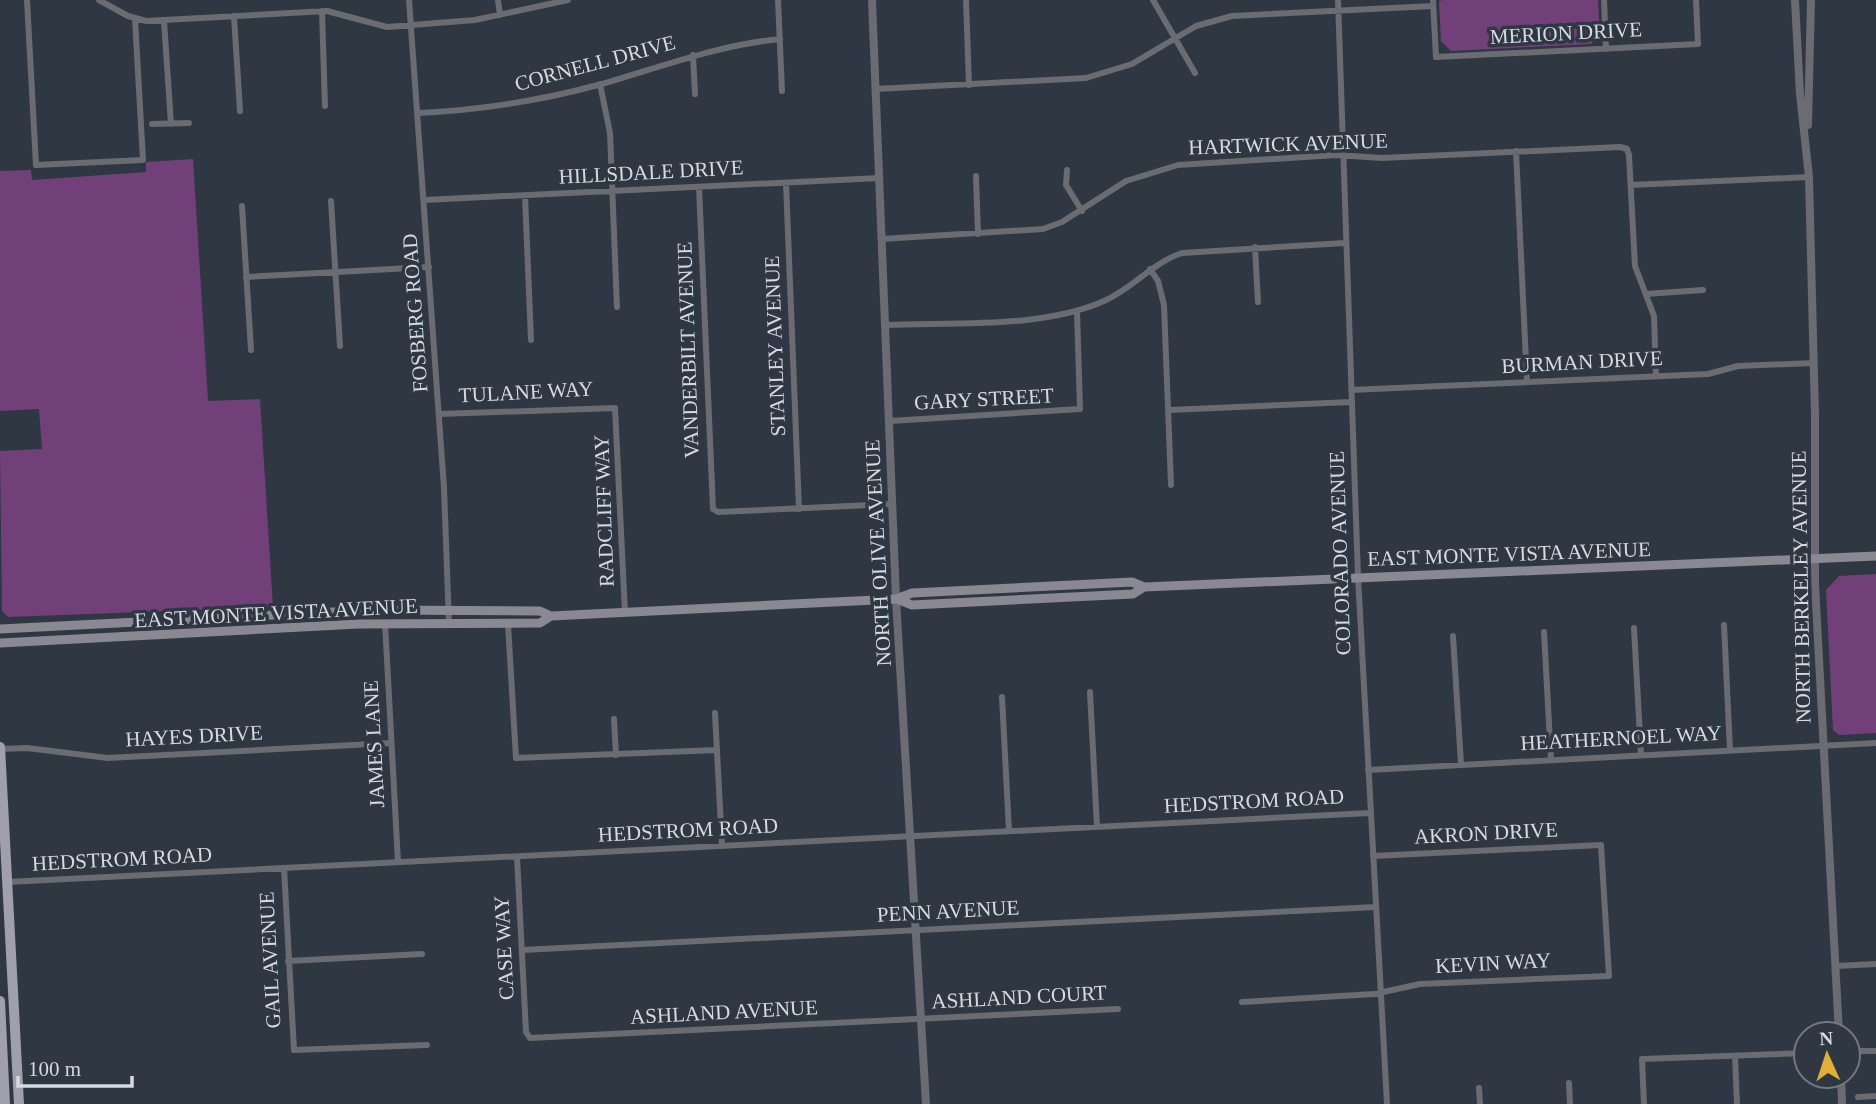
<svg xmlns="http://www.w3.org/2000/svg" width="1876" height="1104" font-family="'Times New Roman',serif">
  <rect width="100%" height="100%" fill="#2e3742"/>
  <path fill="#724079" d="M1443 0H1598L1600 35 1591 44 1451 51 1441 41 1439 1Z
    M193 159 208 401 260 399 273 607 8 617 2 611 0 451 42 449 39 409 0 411V171L31 170 32 180 146 172V162Z
    M1876 574V733L1839 735 1833 730 1826 590 1839 576Z"/>
  <g fill="none" stroke-linecap="round" stroke-linejoin="round">
    <path stroke="#6b6b72" stroke-width="6" d="M27 0 36 165 143 160 135 19
      M99 0 128 16 146 21 327 11 387 27 475 20 568 0
      M409 0 444 488 449 624
      M498 0 500 15
      M778 0 782 91
      M966 0 969 85
      M1153 0 1195 73
      M1338 0 1358 577 1387 1104
      M1433 0 1436 57 1698 44 1696 0
      M1604 0 1606 49
      M322 11 325 106
      M234 16 240 111
      M164 21 171 124
      M693 55 695 94
      M600 84 610 133 617 307
      M876 89 1086 78 1132 64 1196 26 1232 16 1433 6
      M418 113C479 110 539 101 598 85 658 68 717 45 780 39
      M152 124 189 123
      M1516 151 1527 382
      M1067 170 1066 185 1082 211
      M976 176 978 234
      M786 183 799 509
      M1631 185 1809 177
      M699 187 713 509 718 512 893 504
      M525 196 531 340
      M424 200 880 178
      M331 201 340 346
      M242 206 251 350
      M882 239 1043 229 1062 222 1126 181 1178 165 1336 155 1382 158 1620 147 1627 149 1629 155 1635 266 1654 316 1656 376
      M1255 247 1258 302
      M1150 269 1158 281 1164 305 1171 485
      M246 277 429 267
      M1646 294 1703 290
      M886 325C954 322 1041 329 1104 301 1133 288 1152 263 1182 253L1345 243
      M1351 390 1708 374 1738 366 1814 363
      M1169 410 1351 402
      M439 414 615 408 625 613
      M890 421 1080 409 1077 311
      M385 623 398 862
      M508 624 516 758 717 750
      M1724 625 1730 750
      M1634 628 1641 755
      M1544 632 1551 760
      M1453 636 1461 764
      M1090 692 1097 827
      M1002 697 1009 831
      M715 713 722 846
      M614 719 616 755
      M0 749 27 748 108 758 391 743
      M1368 770 1876 743
      M517 857 526 1032 530 1038 1118 1009
      M284 868 294 1050 427 1045
      M7 882 1370 813
      M522 950 1376 907
      M288 961 422 954
      M1836 966 1876 964
      M1242 1002 1374 994 1420 984 1609 976 1601 845 1373 856
      M1848 1051H1876
      M1735 1056 1737 1104
      M1569 1083 1570 1104
      M1479 1088 1480 1104
      M1858 1097 1876 1096
      M1644 1104 1642 1059 1806 1053"/>
    <path stroke="#6b6b72" stroke-width="8" d="M872 0 896 599 926 1104
      M1795 0 1800 94 1809 177 1815 415V584L1839 1034
      M1808 125 1811 0
      M1841 1076 1842 1104"/>
    <path stroke="#898893" stroke-width="9" d="M897 599 912 605 1133 594 1144 587
      M0 629 373 610 540 611 551 616 896 599 912 593 1132 582 1144 587 1876 556
      M0 643 359 624 540 623 551 616"/>
    <path stroke="#a09fad" stroke-width="10" d="M0 747 19 1104
      M0 1001 5 1104"/>
  </g>
  <g text-anchor="middle" stroke-width="7" stroke-linejoin="round" paint-order="stroke">
    <g font-size="21" fill="#d5dae1" stroke="#2e3742">
      <text transform="translate(1566 33) rotate(-3)" y="7">MERION DRIVE</text>
      <text transform="translate(595 63) rotate(-15)" y="7">CORNELL DRIVE</text>
      <text transform="translate(1288 144) rotate(-2)" y="7">HARTWICK AVENUE</text>
      <text transform="translate(651 172) rotate(-3)" y="7">HILLSDALE DRIVE</text>
      <text transform="translate(415 313) rotate(-94)" y="7">FOSBERG ROAD</text>
      <text transform="translate(775 346) rotate(-92)" y="7">STANLEY AVENUE</text>
      <text transform="translate(688 350) rotate(-92)" y="7">VANDERBILT AVENUE</text>
      <text transform="translate(1582 362) rotate(-3)" y="7">BURMAN DRIVE</text>
      <text transform="translate(526 392) rotate(-3)" y="7">TULANE WAY</text>
      <text transform="translate(984 399) rotate(-3)" y="7">GARY STREET</text>
      <text transform="translate(604 511) rotate(-92)" y="7">RADCLIFF WAY</text>
      <text transform="translate(878 553) rotate(-93)" y="7">NORTH OLIVE AVENUE</text>
      <text transform="translate(1340 553) rotate(-92)" y="7">COLORADO AVENUE</text>
      <text transform="translate(1509 554) rotate(-2)" y="7">EAST MONTE VISTA AVENUE</text>
      <text transform="translate(1801 587) rotate(-91)" y="7">NORTH BERKELEY AVENUE</text>
      <text transform="translate(276 613) rotate(-3)" y="7">EAST MONTE VISTA AVENUE</text>
      <text transform="translate(194 736) rotate(-3)" y="7">HAYES DRIVE</text>
      <text transform="translate(1621 738) rotate(-3)" y="7">HEATHERNOEL WAY</text>
      <text transform="translate(374 744) rotate(-93)" y="7">JAMES LANE</text>
      <text transform="translate(1254 801) rotate(-3)" y="7">HEDSTROM ROAD</text>
      <text transform="translate(688 830) rotate(-3)" y="7">HEDSTROM ROAD</text>
      <text transform="translate(1486 833) rotate(-3)" y="7">AKRON DRIVE</text>
      <text transform="translate(122 859) rotate(-3)" y="7">HEDSTROM ROAD</text>
      <text transform="translate(948 911) rotate(-3)" y="7">PENN AVENUE</text>
      <text transform="translate(504 948) rotate(-93)" y="7">CASE WAY</text>
      <text transform="translate(270 960) rotate(-93)" y="7">GAIL AVENUE</text>
      <text transform="translate(1493 963) rotate(-3)" y="7">KEVIN WAY</text>
      <text transform="translate(1019 997) rotate(-3)" y="7">ASHLAND COURT</text>
      <text transform="translate(724 1012) rotate(-3)" y="7">ASHLAND AVENUE</text>
    </g>
  </g>
  <g transform="translate(1827 1055) rotate(357)"><circle r="33" fill="#2e3742" stroke="#717882" stroke-width="2"/>
  <path d="M0-5L12 26L0 18L-12 26Z" fill="#e2af34"/>
  <text y="-10" font-size="19" font-weight="bold" text-anchor="middle" fill="#d5dae1">N</text>
  </g>
  <path d="M18 1076v10h114v-10" fill="none" stroke="#d5dae1" stroke-width="3.5"/>
  <text x="28" y="1076" font-size="21" fill="#d5dae1" stroke="#2e3742" stroke-width="5" paint-order="stroke">100 m</text>
</svg>
